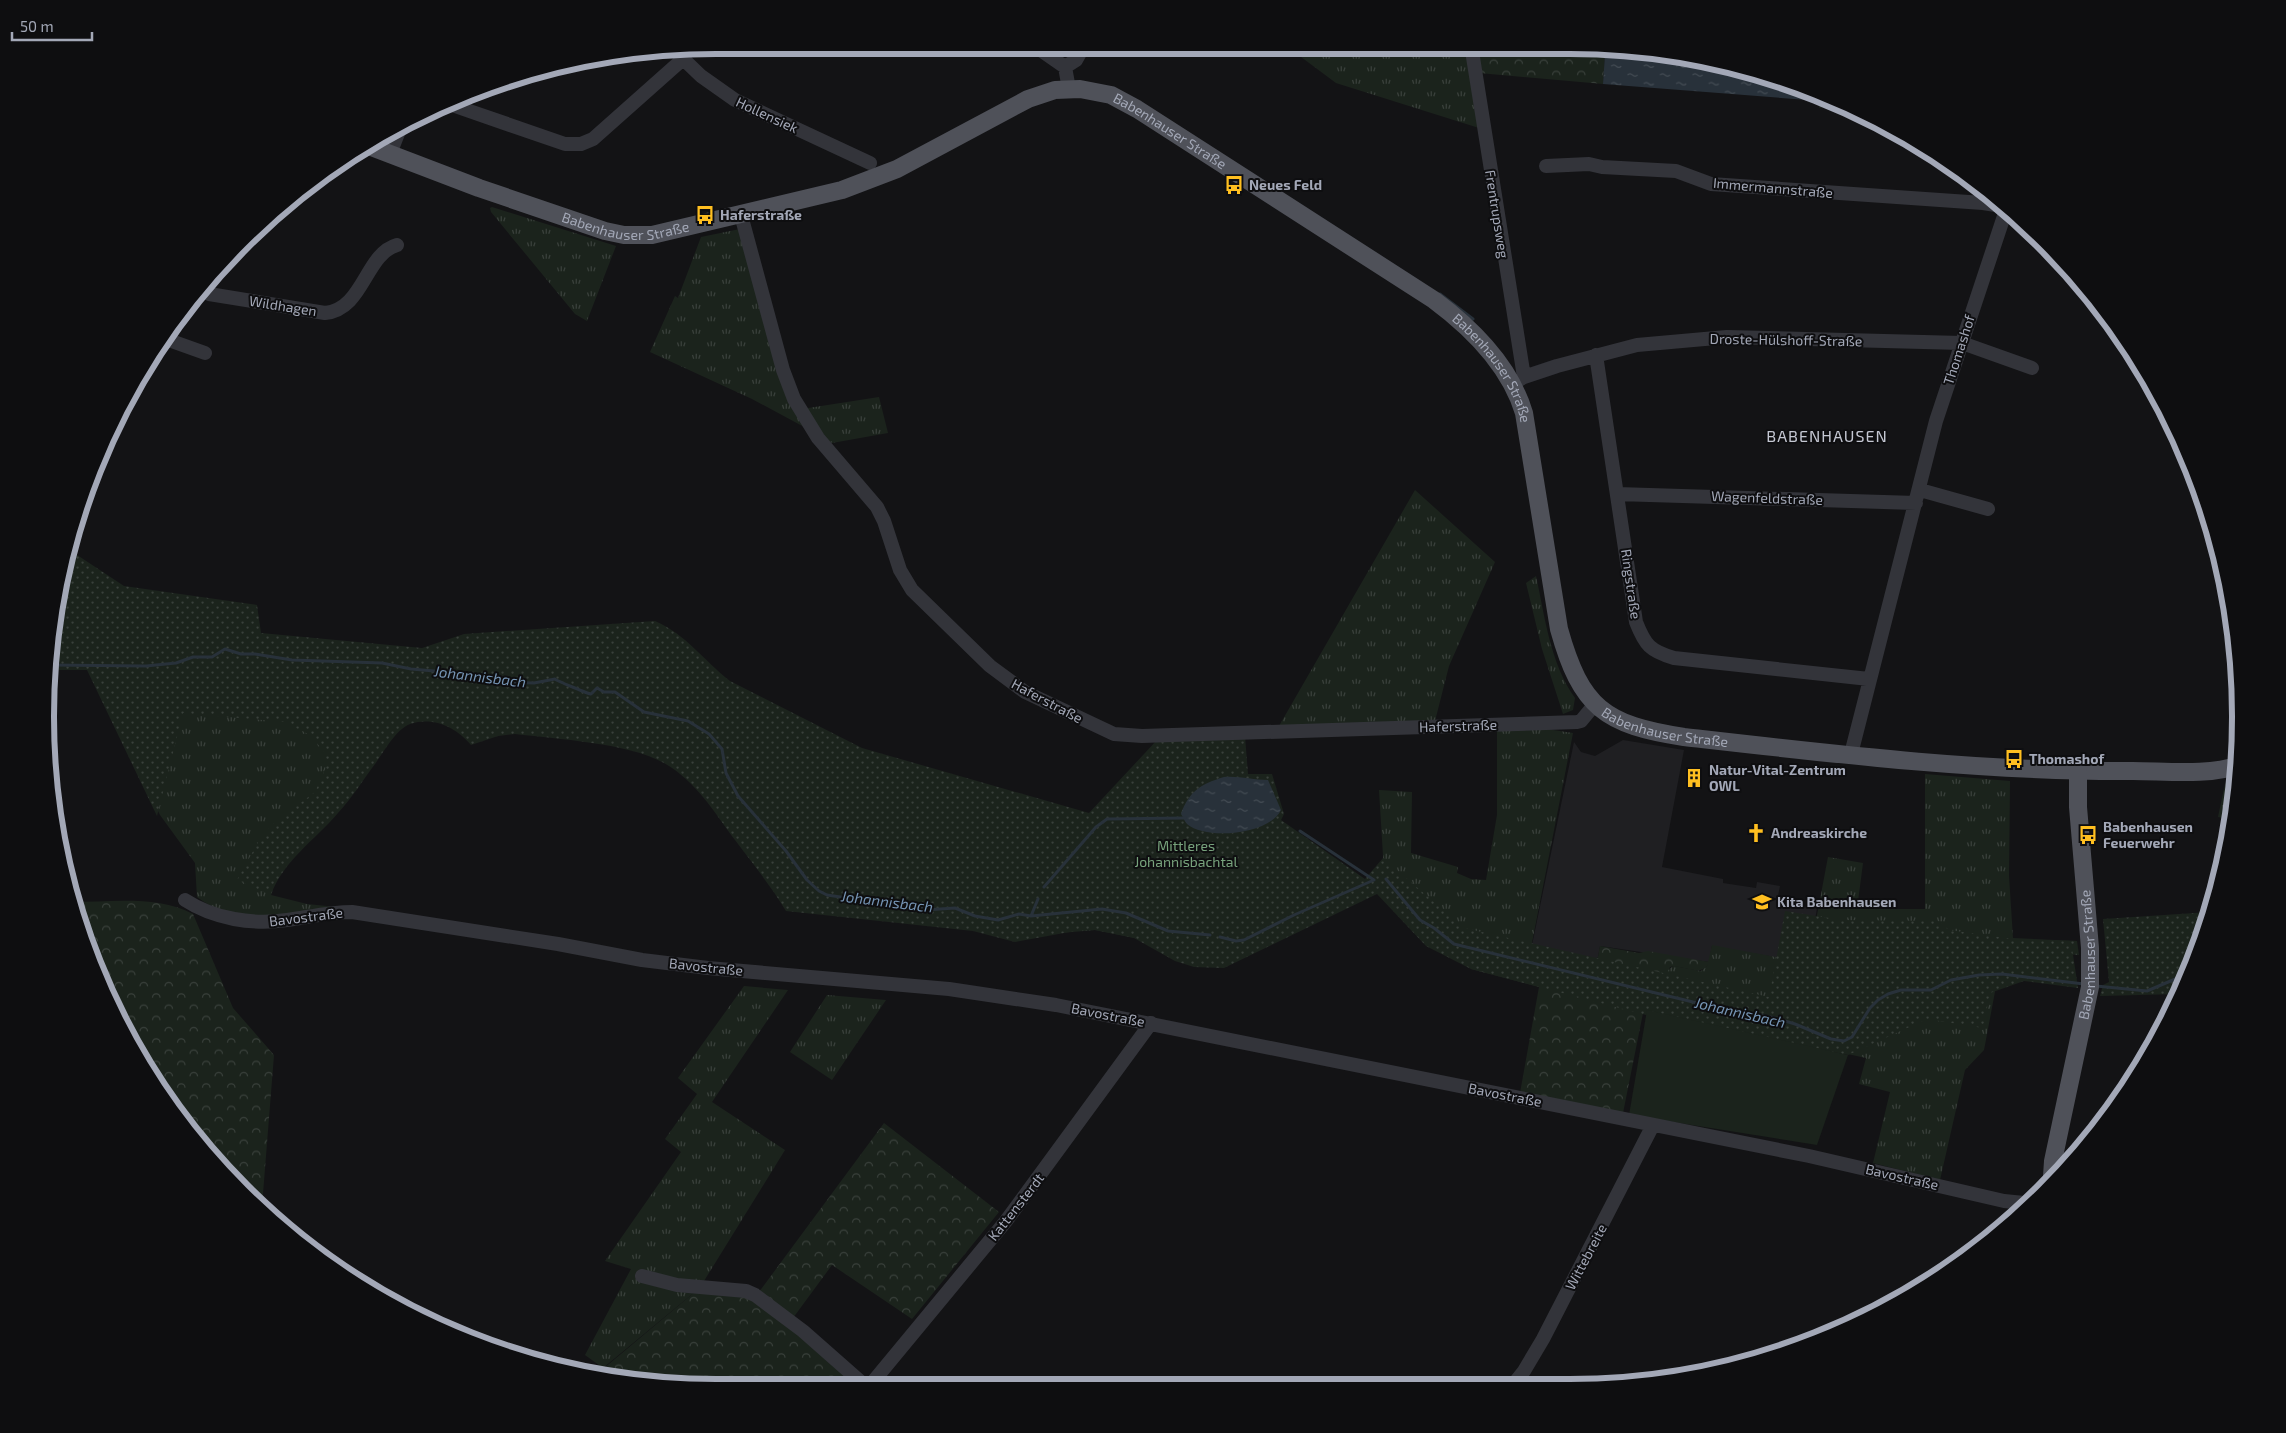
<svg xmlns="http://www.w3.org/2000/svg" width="2286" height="1433" font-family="'Exo 2',sans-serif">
  <defs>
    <pattern id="grass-tufts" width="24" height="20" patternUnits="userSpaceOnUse" patternTransform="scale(1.25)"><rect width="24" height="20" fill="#1b231c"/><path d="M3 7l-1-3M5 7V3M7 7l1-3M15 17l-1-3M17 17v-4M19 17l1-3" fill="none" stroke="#39403b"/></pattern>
    <pattern id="forest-crowns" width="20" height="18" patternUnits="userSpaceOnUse" patternTransform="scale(1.25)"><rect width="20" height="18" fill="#1b231c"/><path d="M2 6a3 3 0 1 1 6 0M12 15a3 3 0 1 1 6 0" fill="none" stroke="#39403b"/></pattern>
    <pattern id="park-dots" width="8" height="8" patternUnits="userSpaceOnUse" patternTransform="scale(1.25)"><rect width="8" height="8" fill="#1b231c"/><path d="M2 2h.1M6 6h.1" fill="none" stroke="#39403b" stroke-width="1.8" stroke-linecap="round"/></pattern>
    <pattern id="water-ripples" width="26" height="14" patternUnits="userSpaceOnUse" patternTransform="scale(1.25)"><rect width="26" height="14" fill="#28313a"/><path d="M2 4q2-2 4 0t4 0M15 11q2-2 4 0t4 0" fill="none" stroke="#444c54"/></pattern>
  </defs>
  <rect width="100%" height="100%" fill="#131315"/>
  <path fill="#1f1f22" d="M1623 740 1684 750 1662 867 1723 879V883L1756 888 1757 882 1780 886 1776 905 1784 907 1785 903 1817 908 1808 963 1712 946 1709 962 1600 946 1598 957 1594 960 1532 945 1574 742 1581 752 1595 756Z"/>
  <path fill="url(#grass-tufts)" d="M1293 51H1467L1479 128 1336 83Z
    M1573 51H1657L1690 60 1659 61Z
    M492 207 616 246 587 321 575 314 491 212 490 208Z
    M740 229 806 428 752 399 650 352 675 296 678 298 701 237Z
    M879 397 888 433 832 443 826 439 802 409Z
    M1415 490 1495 562 1449 666 1435 721 1279 726Z
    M1536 576C1545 617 1550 663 1575 698L1573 710 1563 714 1542 649 1526 583Z
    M225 656 510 688H554L586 698 613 701 630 705 652 718 676 720 698 729 713 742 718 749 724 777 740 802 787 855 808 886 825 898 894 907 915 906 926 912 941 913 953 910 991 923 1019 917 1040 918 1081 911 1109 912 1125 915 1171 934 1210 937 1202 962 1178 956 1150 941 1095 930 1038 935 1010 934 973 927 810 910 784 897 773 887 707 801 712 797 696 774 656 748 602 736 464 715 426 707 403 712 360 762 330 806 280 855 286 866 275 882 271 895 307 904 346 908C297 912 240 930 197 897L195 863 160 815 94 677 187 670 207 673Z
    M1497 728H1540L1573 733 1529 958 1476 947 1384 872 1379 790 1412 792 1411 853 1458 867 1457 873 1471 879 1486 880 1497 815Z
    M1925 774 2010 781 2009 876 2013 938 2077 941 2079 955 2059 954 1853 1028 1666 975 1667 970 1674 966 1701 971 1707 966 1712 945 1808 963 1828 857 1863 863 1857 909H1925Z
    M2236 779 2230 819 2218 817 2225 784Z
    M1997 981 1984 1050 1965 1070 1940 1180 1873 1163 1890 1092 1859 1084 1866 1058 1647 1010Z
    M744 986 788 990 712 1102 785 1150 704 1281 696 1291 603 1368 585 1355 631 1269 605 1261 681 1152 665 1139 697 1094 678 1078Z
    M827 995 886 1000 832 1080 790 1052Z"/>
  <path fill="url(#forest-crowns)" d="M1476 51H1573L1605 54 1603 84 1479 73Z
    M1821 95 1839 103 1819 108Z
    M72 902C112 902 157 895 193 914L233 1008 274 1055 262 1206 212 1159 158 1090 114 1013Z
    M1600 946 1639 953 1648 951 1709 962C1703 979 1683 964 1670 967L1666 975 1594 960 1598 957Z
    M1473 952 1647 993 1623 1113 1520 1093 1539 987 1471 969Z
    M884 1123 999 1212 912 1319 832 1265 793 1318 759 1292Z
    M696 1291 749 1296 789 1324 855 1383 629 1382 597 1374Z"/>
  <path fill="url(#park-dots)" d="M68 549 124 586 257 605 261 633 422 648 464 634 655 621C687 635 703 660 730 681L862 748 1089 813 1158 739 1245 736 1248 774H1272L1284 814 1281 820 1365 879 1383 858 1464 928 1769 997 1785 911 1842 920 1938 921 1949 930 2013 939 2077 941 2072 948 2078 988 2024 981 1990 993 1983 1028 1927 1019 1848 1055 1650 1016 1471 969 1426 946 1377 894 1224 968 1194 967 1175 961 1134 938 1095 930 1075 931 1015 942 973 931 786 911C771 886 753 864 735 840 714 812 696 781 664 763 629 743 556 739 515 734L498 736 471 745C457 728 434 716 410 724 395 730 384 752 375 764 363 780 352 798 338 813 315 840 283 861 271 895L237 880 261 837 275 822 315 792 327 765 325 753 310 735 284 722 183 713 157 816 87 670H50L54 624 64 623 56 606 58 586Z
    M2210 912 2179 994 2100 996 2103 985 2109 982 2103 919Z"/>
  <path fill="#1b231c" d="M1647 1010 1848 1055 1817 1145 1629 1115Z"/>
  <path fill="url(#water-ripples)" d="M1605 54 1659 61 1690 60 1821 95 1820 101 1603 84Z
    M1224 777C1240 776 1253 780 1268 780L1281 810C1270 834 1207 841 1187 824 1185 822 1183 817 1181 814 1189 791 1201 784 1224 777Z"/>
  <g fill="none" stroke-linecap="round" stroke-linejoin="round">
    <path stroke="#28313a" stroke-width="3" d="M1440 294 1473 319
      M50 665 146 666 176 663 193 657H212L225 649 241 654H255L292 660 382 663 411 669 492 676 504 682 534 683 555 679C557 681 589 694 591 694L597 688 604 692H615L644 712 688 721 709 734 722 749 726 773 738 796 786 851 807 880 819 891 827 895 888 904H915L925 910 955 908 975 916 998 920 1019 914 1031 916 1038 899
      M1300 831 1374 880
      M1386 879 1420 920 1434 928 1454 944 1693 1002 1775 1018 1795 1024 1831 1039 1844 1041 1852 1037 1870 1008 1878 1000 1888 994 1901 990H1931L1951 980 1979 975 2002 974 2084 984
      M1044 887 1096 827 1107 819 1185 818
      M1031 916 1102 909 1126 913 1168 931 1210 935
      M1220 937 1236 941 1244 940 1294 915 1374 880
      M2096 986 2147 991 2187 974"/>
    <path stroke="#33343a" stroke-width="14" d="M675 51 701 76 735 100 870 163
      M1042 51 1065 67 1069 89
      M1472 51 1524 377
      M1065 67 1076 60 1081 51
      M452 105 565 144H581L593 139 683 59
      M390 154 399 131
      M1546 166 1589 164 1602 167 1676 171 1711 184 1983 203 2002 206
      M741 215 783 370 794 399 818 438 877 507 884 521 900 570 912 590 990 666 1025 692 1114 734 1142 736 1577 722 1581 721 1595 704
      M200 289 209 294 325 313C364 309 365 254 397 245
      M163 338 205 353
      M1596 355 1636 622C1645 645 1650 651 1674 658L1869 679
      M1512 384 1524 377 1557 366 1637 345 1727 337 1962 343 2032 368
      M1920 490 1988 509
      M1617 494 1916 503
      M1851 754 1936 421 2006 210
      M185 900C214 919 253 925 287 920 309 917 330 912 352 912L558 944 642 960 708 968 949 989 1056 1005 1809 1156 2004 1201 2024 1203
      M642 1276 677 1285 746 1291 755 1295 803 1331 862 1383
      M872 1383 1006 1221 1151 1023
      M1512 1386 1524 1371 1543 1339 1653 1125"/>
    <g stroke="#4f5159" stroke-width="18">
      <path id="s1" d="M369 146 479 188 605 231 624 235H652L842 190 897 169 1028 99 1055 90 1080 89 1111 95 1137 109 1434 300C1473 329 1510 366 1524 413L1559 629C1581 708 1605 725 1684 737 1833 754 1983 772 2133 771 2165 771 2209 776 2239 765"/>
      <path id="s2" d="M2052 1176 2053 1161 2090 987V948L2078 807V771"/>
    </g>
  </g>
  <defs>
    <g id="bus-bare" transform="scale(1.5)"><path d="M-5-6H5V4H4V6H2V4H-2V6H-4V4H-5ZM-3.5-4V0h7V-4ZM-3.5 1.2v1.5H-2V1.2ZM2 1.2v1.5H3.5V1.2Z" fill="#ffbf20" stroke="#0e0e10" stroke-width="2.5" paint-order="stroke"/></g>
    <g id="building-bare" transform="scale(1.5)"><path d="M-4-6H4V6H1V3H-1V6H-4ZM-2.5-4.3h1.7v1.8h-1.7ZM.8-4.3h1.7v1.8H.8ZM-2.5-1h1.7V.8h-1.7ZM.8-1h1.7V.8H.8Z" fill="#ffbf20" stroke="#0e0e10" stroke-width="2.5" paint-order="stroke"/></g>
    <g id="church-bare" transform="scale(1.5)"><path d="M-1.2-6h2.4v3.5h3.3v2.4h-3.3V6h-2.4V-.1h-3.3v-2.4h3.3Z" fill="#ffbf20" stroke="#0e0e10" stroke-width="2.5" paint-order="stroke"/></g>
    <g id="school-bare" transform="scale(1.5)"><path d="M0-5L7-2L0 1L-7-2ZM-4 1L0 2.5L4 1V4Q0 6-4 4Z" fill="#ffbf20" stroke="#0e0e10" stroke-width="2.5" paint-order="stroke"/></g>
  </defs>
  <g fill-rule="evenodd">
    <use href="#bus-bare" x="1234" y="185"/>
    <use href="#bus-bare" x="705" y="215"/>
    <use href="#bus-bare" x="2014" y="759"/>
    <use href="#building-bare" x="1694" y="778"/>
    <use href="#church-bare" x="1756" y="833"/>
    <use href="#bus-bare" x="2088" y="835"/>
    <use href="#school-bare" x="1762" y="902"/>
  </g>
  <g text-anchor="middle" stroke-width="4" stroke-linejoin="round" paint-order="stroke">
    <g font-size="14" fill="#a3a8b7" stroke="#0e0e10">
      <text transform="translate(767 115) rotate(25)" y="5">Hollensiek</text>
      <text dy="5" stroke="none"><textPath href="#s1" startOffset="855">Babenhauser Straße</textPath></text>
      <text transform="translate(1773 188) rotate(5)" y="5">Immermannstraße</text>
      <text transform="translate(1497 214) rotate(81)" y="5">Frentrupsweg</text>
      <text dy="5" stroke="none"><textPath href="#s1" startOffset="271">Babenhauser Straße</textPath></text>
      <text transform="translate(283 306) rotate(9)" y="5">Wildhagen</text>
      <text transform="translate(1786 340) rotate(1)" y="5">Droste-Hülshoff-Straße</text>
      <text transform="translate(1959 350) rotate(-72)" y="5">Thomashof</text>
      <text dy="5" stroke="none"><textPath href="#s1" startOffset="1260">Babenhauser Straße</textPath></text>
      <text transform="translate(1767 498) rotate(2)" y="5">Wagenfeldstraße</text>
      <text transform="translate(1631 584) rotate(82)" y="5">Ringstraße</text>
      <text transform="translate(1047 701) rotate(28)" y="5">Haferstraße</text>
      <text dy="5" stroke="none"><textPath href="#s1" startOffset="1694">Babenhauser Straße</textPath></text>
      <text transform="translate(1458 726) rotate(-2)" y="5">Haferstraße</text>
      <text transform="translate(306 917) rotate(-7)" y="5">Bavostraße</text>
      <text dy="5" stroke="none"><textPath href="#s2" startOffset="225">Babenhauser Straße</textPath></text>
      <text transform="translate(706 967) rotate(6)" y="5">Bavostraße</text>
      <text transform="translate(1108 1015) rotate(11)" y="5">Bavostraße</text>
      <text transform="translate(1505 1095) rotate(11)" y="5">Bavostraße</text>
      <text transform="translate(1902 1177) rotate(13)" y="5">Bavostraße</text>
      <text transform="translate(1016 1207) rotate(-52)" y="5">Kattensterdt</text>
      <text transform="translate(1586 1257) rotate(-62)" y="5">Wittebreite</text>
    </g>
    <g font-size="14" font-weight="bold" fill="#a3a8b7" stroke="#0e0e10" text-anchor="start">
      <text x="1249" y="190">Neues Feld</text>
      <text x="720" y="220">Haferstraße</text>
      <text x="2029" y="764">Thomashof</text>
      <text x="1709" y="775">Natur-Vital-Zentrum<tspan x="1709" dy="16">OWL</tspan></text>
      <text x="2103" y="832">Babenhausen<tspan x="2103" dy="16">Feuerwehr</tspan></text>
      <text x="1771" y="838">Andreaskirche</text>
      <text x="1777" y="907">Kita Babenhausen</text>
    </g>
    <g font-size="14" fill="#78a37d" stroke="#0e0e10">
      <text x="1186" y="851">Mittleres<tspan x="1186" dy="16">Johannisbachtal</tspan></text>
    </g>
    <g font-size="15" font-style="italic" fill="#7695b5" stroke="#0e0e10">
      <text transform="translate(480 677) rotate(7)" y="5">Johannisbach</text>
      <text transform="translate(887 902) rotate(7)" y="5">Johannisbach</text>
      <text transform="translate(1740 1013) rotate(13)" y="5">Johannisbach</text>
    </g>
    <g font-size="16" letter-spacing="1" fill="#c4c7d2" stroke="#0e0e10">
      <text x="1827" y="442">BABENHAUSEN</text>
    </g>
  </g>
  <path d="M0 0H2286V1433H0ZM716 54H1570A662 662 0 0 1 2232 716V717A662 662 0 0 1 1570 1379H716A662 662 0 0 1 54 717V716A662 662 0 0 1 716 54Z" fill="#0e0e10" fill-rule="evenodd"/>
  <path fill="none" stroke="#a3a8b7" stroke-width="6" d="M716 54H1570A662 662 0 0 1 2232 716V717A662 662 0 0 1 1570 1379H716A662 662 0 0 1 54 717V716A662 662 0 0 1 716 54Z"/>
  <path d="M12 32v8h80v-8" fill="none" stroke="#a3a8b7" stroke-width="2.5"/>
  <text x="20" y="32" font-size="15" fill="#a3a8b7" stroke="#0e0e10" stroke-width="4" paint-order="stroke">50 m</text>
</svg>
